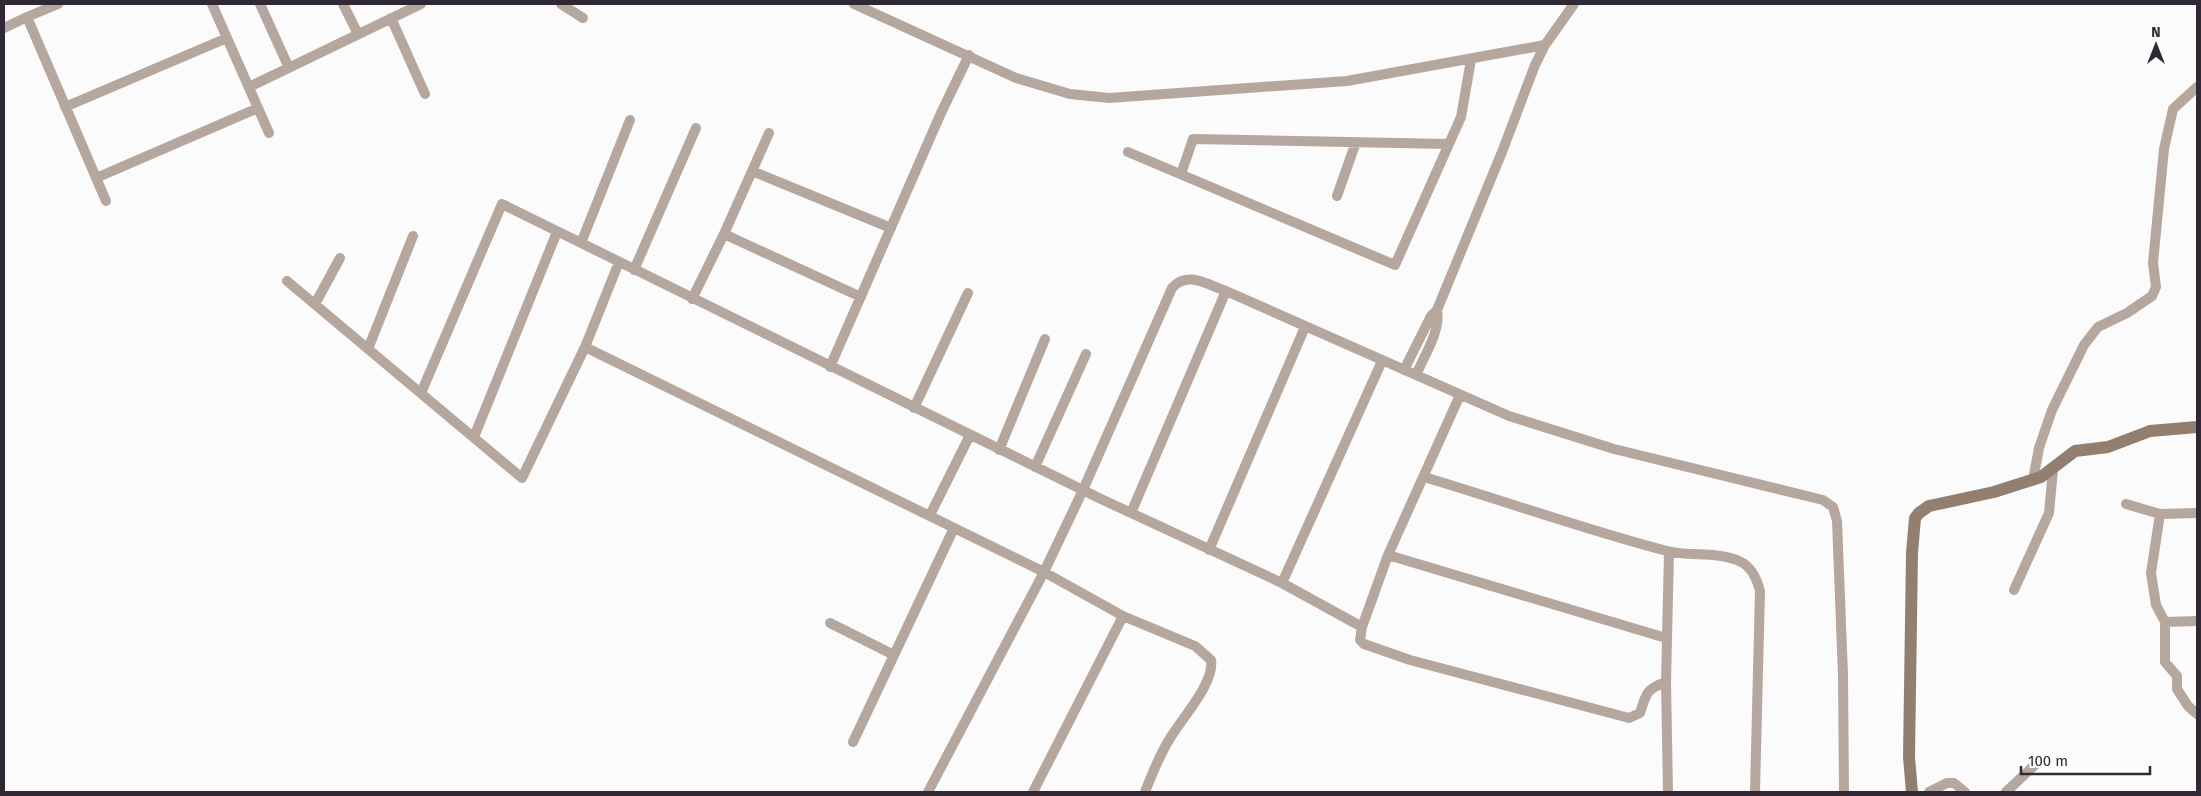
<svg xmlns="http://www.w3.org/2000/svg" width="2201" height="796" font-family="'Fira Sans',sans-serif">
  <rect width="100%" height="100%" fill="#fbfbfb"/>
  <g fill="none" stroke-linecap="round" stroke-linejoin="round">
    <path stroke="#b5a79d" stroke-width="10" d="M58 4 27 17 106 201
      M212 4 269 133
      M260 4 289 68
      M343 4 358 34
      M561 4 583 18
      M854 4 1016 78 1070 94 1109 98 1347 81 1545 45
      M391 18 425 94
      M4 28 27 17
      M249 87 421 4
      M65 107 227 38
      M1128 152 1395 265 1461 117 1471 60
      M752 171 891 228
      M1181 174 1193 139 1449 144
      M96 178 258 108
      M1337 196 1356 142
      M724 234 861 297
      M581 243 630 120
      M634 270 696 128
      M287 281 522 478 585 347 619 262
      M692 299 724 234 769 133
      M315 304 340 258
      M585 347 1044 572 1123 616 1033 792
      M368 349 413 236
      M830 367 941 113 969 55
      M1404 370 1431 316 1437 310 1502 152 1535 65 1545 45 1574 4
      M1416 375C1424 356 1441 331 1437 310
      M421 393 502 204 1101 499 1282 583 1362 627 1388 555 1460 395
      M914 408 968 293
      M474 437 557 232
      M999 450 1045 339
      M1035 467 1086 354
      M1424 477C1505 501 1586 530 1667 551 1690 557 1717 551 1739 561 1751 566 1757 579 1760 591L1755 792
      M2033 480 2039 448 2052 410 2084 345 2098 327 2127 313 2152 296 2156 287 2153 263 2164 149 2173 109 2197 87
      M2126 504 2160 514 2197 513
      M1131 513 1226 291
      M2160 514 2151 573 2156 605 2165 622V662L2177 676V689L2188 706 2197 714
      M930 515 970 435
      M1209 550 1305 327
      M1388 555 1666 638
      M1282 583 1382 361
      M2014 590 2049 513 2053 470
      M1123 616 1195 646 1211 660C1215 683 1181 719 1169 740 1159 756 1152 774 1145 792
      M2165 622 2197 621
      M830 623 894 655
      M1362 627 1360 640 1364 644 1410 660 1629 718 1640 713C1646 694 1646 689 1666 682
      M853 742 954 528
      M928 792 1044 572 1083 490 1172 288C1187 270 1208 285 1226 291L1509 416 1614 449 1823 500 1833 507 1837 521 1843 675 1844 792
      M1668 792 1666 682 1669 552
      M1929 792 1947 783H1954L1965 792
      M2006 792 2040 760"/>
    <path stroke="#937f70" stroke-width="12" d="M1912 792 1909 757 1912 553 1915 518 1919 513 1929 506 1994 492 2041 477 2075 451 2108 447 2150 431 2197 427"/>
  </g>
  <rect width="2201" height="796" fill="none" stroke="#302935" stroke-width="10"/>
  <g transform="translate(2156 45)" stroke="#fbfbfb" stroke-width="4" paint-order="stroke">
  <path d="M0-4L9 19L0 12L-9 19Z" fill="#302935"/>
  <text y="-8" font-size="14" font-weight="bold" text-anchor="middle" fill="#302935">N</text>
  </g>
  <path d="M2021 766v8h129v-8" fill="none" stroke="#302935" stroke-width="2.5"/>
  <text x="2028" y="766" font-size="15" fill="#302935" stroke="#fbfbfb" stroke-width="4" paint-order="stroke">100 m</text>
</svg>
